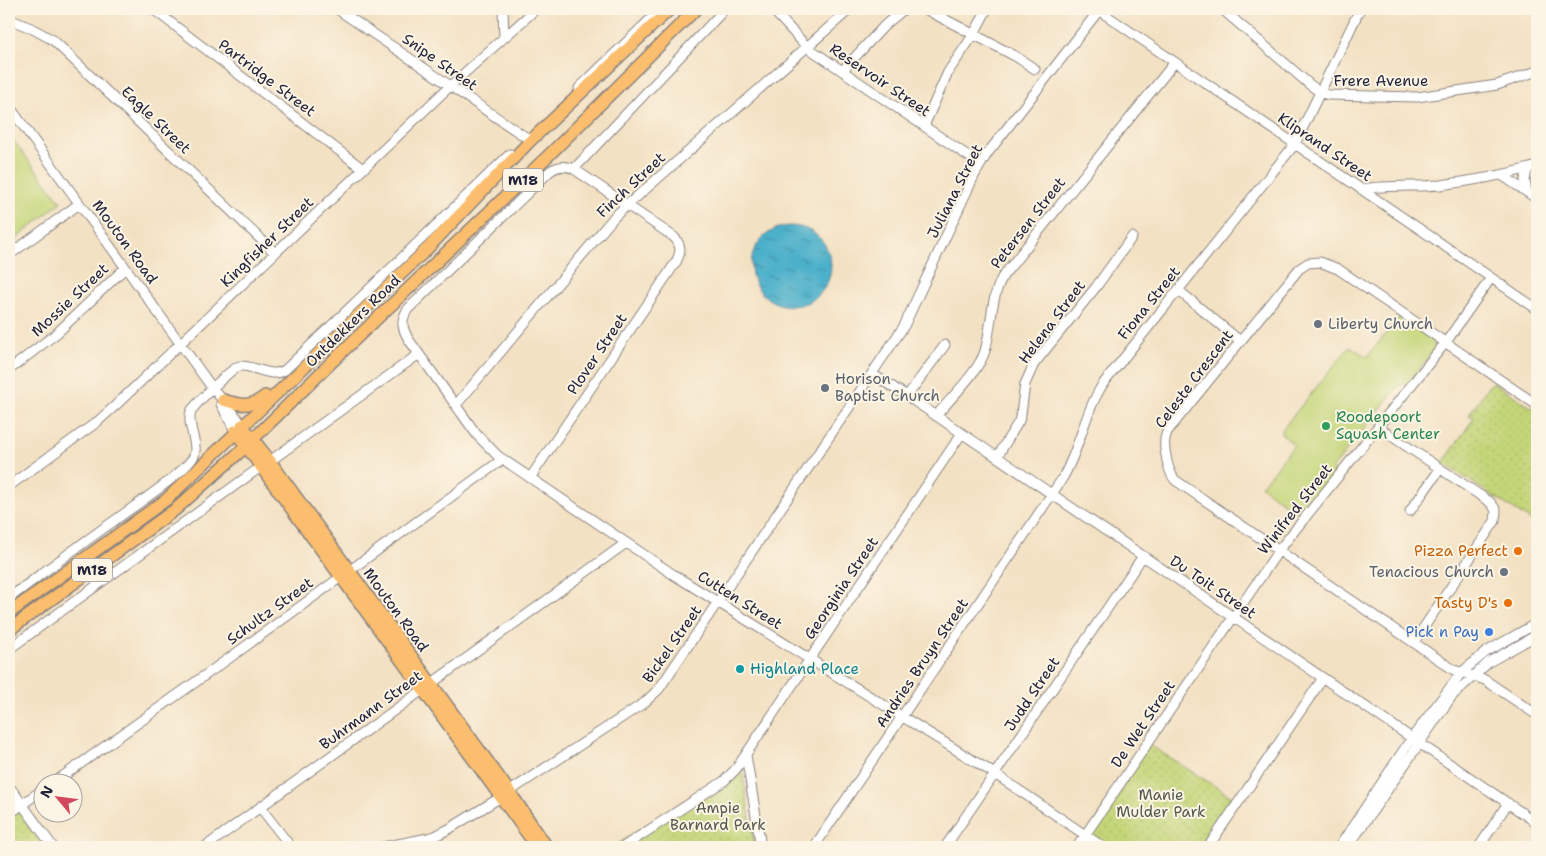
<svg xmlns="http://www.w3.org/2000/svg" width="1546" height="856" font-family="'Shantell Sans',sans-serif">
  <defs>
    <pattern id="park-dots" width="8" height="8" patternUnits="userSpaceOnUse" patternTransform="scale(1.25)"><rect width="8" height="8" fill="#c4d578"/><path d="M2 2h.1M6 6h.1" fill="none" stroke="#a8b769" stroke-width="1.8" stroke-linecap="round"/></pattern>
    <pattern id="water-ripples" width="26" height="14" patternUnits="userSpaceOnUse" patternTransform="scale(1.25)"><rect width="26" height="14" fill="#4bb0ca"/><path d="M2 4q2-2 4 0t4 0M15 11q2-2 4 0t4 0" fill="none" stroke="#3e8fa5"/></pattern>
  </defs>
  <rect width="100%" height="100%" fill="#fcf5e5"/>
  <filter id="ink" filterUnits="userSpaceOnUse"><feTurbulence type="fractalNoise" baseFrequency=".02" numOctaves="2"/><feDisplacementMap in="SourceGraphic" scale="10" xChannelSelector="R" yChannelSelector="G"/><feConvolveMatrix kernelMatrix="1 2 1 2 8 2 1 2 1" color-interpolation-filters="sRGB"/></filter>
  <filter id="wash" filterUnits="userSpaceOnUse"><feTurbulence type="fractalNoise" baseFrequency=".0096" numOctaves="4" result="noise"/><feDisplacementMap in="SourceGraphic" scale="20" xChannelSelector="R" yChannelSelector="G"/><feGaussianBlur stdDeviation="1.12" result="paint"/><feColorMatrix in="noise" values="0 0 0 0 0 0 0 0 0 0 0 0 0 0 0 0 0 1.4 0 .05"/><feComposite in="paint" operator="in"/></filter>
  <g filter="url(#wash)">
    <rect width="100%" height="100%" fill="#f3e1c3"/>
    <path fill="#c4d578" stroke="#737c5a" d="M9 135 61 202 9 245Z
      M1400 316 1432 339 1436 348 1408 383 1399 385 1332 469 1337 474 1302 517 1261 486 1294 445 1280 432 1350 346 1367 357Z"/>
    <path fill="url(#park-dots)" stroke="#737c5a" d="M1493 382 1537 411V525L1443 463 1474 418 1469 415 1489 385Z
      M1148 744 1232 797 1198 847H1079Z
      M741 765 755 847H613Z
      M25 807 53 847H9V818Z"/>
    <path fill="url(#water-ripples)" stroke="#366982" d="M751 266a40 40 0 1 1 80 0a40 40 0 1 1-80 0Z"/>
  </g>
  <g filter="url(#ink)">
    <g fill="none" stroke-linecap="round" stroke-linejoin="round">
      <g stroke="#8a827f" stroke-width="11">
        <path id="minor" d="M153 9 363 169
          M337 9 527 138
          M503 9 504 38
          M772 9 807 47 980 164
          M925 9 1015 56 1035 69
          M1097 9 1537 309
          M1222 9 1309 84 1320 92 1328 95 1417 97 1497 85 1537 71
          M9 19 31 28 53 40 275 253
          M842 71 885 25 904 9
          M579 88 661 9
          M9 106 213 389 229 407 242 425
          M924 126 948 72 974 34 987 9
          M574 169 725 9
          M1503 176 1537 199
          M1363 189C1389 185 1414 187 1440 185 1473 181 1505 175 1537 166
          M1527 192 1525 181 1527 169
          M9 255 79 204
          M1178 290 1240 341
          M9 370 57 333 125 268
          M872 374 907 396 1537 823
          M907 396 945 345
          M221 404 235 431
          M456 405 615 216 850 9
          M1537 405 1338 269 1320 262 1308 263 1299 269 1175 422C1172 426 1167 430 1166 435 1162 445 1168 472 1175 480L1454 670 1485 680 1537 715
          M936 416C950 399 979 371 985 351 992 327 990 298 1003 276L1175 62
          M1378 427 1490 502 1496 510 1495 521 1414 642
          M997 457 1019 421 1021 414 1025 384 1034 364 1096 287 1132 237
          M270 461 419 354
          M530 478 676 262C681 252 682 246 674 237L574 169C566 165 557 166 550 171L408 309C400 321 402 328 409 340L477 435 498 456 674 575 995 774 1103 847
          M9 486 97 422 116 405 450 86 536 9
          M1410 511 1440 469
          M9 598C44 572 78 546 114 521 131 508 185 473 194 456 199 444 186 424 191 411 197 403 232 367 240 366 255 365 271 379 285 370L510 154
          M9 649 262 466
          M746 755 761 847
          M52 784 235 654 503 459
          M9 786 53 847
          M260 807 291 847
          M9 814 42 790
          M205 847 626 543
          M383 847 423 839 435 836 449 829 501 797 644 703 659 689 904 326 974 176 987 154 1100 9
          M623 847 724 781 736 769 962 433
          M814 847 1062 479C1080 449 1084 413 1103 384L1295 144 1360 9
          M945 847 1143 556
          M1077 847 1279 550 1446 342 1491 278
          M1208 847 1323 678
          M1339 847 1411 739 1461 673 1486 652 1537 623
          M1348 847 1452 696 1489 662 1537 635
          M1479 847 1508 803"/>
      </g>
      <g stroke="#8a827f" stroke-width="14">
        <path id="major" d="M223 400C239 405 251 408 265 396
          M242 425 270 461 509 791 547 847
          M235 431 537 847
          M9 613 167 499 427 249 530 141 670 9
          M9 630 176 509 242 450 346 348 550 154 696 9"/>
      </g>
      <use href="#minor" stroke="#fff" stroke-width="9"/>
      <use href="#major" stroke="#fbbe6e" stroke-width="11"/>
    </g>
  </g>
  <g fill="#6b7280" stroke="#fcf5e5" stroke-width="2">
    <circle cx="1318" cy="324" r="5"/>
    <circle cx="825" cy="388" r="5"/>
    <circle cx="1504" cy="572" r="5"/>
  </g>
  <circle fill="#2e9e5b" stroke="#fcf5e5" stroke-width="2" cx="1326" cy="426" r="5"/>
  <g fill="#e8710a" stroke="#fcf5e5" stroke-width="2">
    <circle cx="1518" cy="551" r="5"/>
    <circle cx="1508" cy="603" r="5"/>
  </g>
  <circle fill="#3f7fe0" stroke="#fcf5e5" stroke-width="2" cx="1489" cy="632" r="5"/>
  <circle fill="#0f9aa8" stroke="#fcf5e5" stroke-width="2" cx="740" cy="669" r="5"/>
  <g text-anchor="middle" stroke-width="4" stroke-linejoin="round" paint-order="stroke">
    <g fill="#fcf5e5" stroke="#63616e" stroke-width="1">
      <rect x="503" y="168.5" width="40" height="23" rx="4"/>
      <rect x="72" y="558.5" width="40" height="23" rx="4"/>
    </g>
    <g font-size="14" font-weight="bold" fill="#22223b">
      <text x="523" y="185">M18</text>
      <text x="92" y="575">M18</text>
    </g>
    <g font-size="15" fill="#22223b" stroke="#fcf5e5">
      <text transform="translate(440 62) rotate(35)" y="5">Snipe Street</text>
      <text transform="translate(267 78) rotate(37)" y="5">Partridge Street</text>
      <text transform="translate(880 80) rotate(34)" y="5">Reservoir Street</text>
      <text x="1381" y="86">Frere Avenue</text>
      <text transform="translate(156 120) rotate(44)" y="5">Eagle Street</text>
      <text transform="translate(1325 147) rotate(34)" y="5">Kliprand Street</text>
      <text transform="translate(631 185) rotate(-43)" y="5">Finch Street</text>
      <text transform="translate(955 191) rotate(-63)" y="5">Juliana Street</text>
      <text transform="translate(1028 223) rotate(-52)" y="5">Petersen Street</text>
      <text transform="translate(125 242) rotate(54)" y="5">Mouton Road</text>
      <text transform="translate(267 242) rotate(-44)" y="5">Kingfisher Street</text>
      <text transform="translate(70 300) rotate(-43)" y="5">Mossie Street</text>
      <text transform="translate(1149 303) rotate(-51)" y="5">Fiona Street</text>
      <text transform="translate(353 321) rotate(-44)" y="5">Ontdekkers Road</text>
      <text transform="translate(1052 322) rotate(-53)" y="5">Helena Street</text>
      <text transform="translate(597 354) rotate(-56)" y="5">Plover Street</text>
      <text transform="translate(1194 379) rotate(-53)" y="5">Celeste Crescent</text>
      <text transform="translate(1295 509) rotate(-52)" y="5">Winifred Street</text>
      <text transform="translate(1213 587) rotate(34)" y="5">Du Toit Street</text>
      <text transform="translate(841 588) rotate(-56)" y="5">Georginia Street</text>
      <text transform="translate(740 600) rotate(32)" y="5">Cutten Street</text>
      <text transform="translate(396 610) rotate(54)" y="5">Mouton Road</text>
      <text transform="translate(270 611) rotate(-36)" y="5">Schultz Street</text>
      <text transform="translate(672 644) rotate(-55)" y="5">Bickel Street</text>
      <text transform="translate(922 663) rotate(-56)" y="5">Andries Bruyn Street</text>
      <text transform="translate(1032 694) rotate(-56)" y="5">Judd Street</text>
      <text transform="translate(371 710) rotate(-36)" y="5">Buhrmann Street</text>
      <text transform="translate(1143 724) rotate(-56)" y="5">De Wet Street</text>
    </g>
    <g font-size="15" fill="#5b616d" stroke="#fcf5e5" text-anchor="start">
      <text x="1328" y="329">Liberty Church</text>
      <text x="835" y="384">Horison<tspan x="835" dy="17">Baptist Church</tspan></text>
      <text x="1494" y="577" text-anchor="end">Tenacious Church</text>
    </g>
    <g font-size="15" fill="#27864d" stroke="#fcf5e5" text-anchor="start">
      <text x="1336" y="422">Roodepoort<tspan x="1336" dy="17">Squash Center</tspan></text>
    </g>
    <g font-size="15" fill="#c56008" stroke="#fcf5e5" text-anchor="end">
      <text x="1508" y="556">Pizza Perfect</text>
      <text x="1498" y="608">Tasty D's</text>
    </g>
    <g font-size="15" fill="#366cbe" stroke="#fcf5e5" text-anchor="end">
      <text x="1479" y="637">Pick n Pay</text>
    </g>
    <g font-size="15" fill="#0d838f" stroke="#fcf5e5" text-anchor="start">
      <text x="750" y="674">Highland Place</text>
    </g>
    <g font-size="15" fill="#53584d" stroke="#fcf5e5">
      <text x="1161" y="800">Manie<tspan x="1161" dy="17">Mulder Park</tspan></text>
      <text x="718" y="813">Ampie<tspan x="718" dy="17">Barnard Park</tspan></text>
    </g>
  </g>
  <rect width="1546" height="856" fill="none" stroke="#fcf5e5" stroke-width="30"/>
  <g transform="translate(58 798) rotate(299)"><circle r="24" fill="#fcf5e5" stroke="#a5a1a1"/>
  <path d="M0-4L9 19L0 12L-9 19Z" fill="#d1495b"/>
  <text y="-8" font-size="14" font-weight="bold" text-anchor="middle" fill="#22223b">N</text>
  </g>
</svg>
